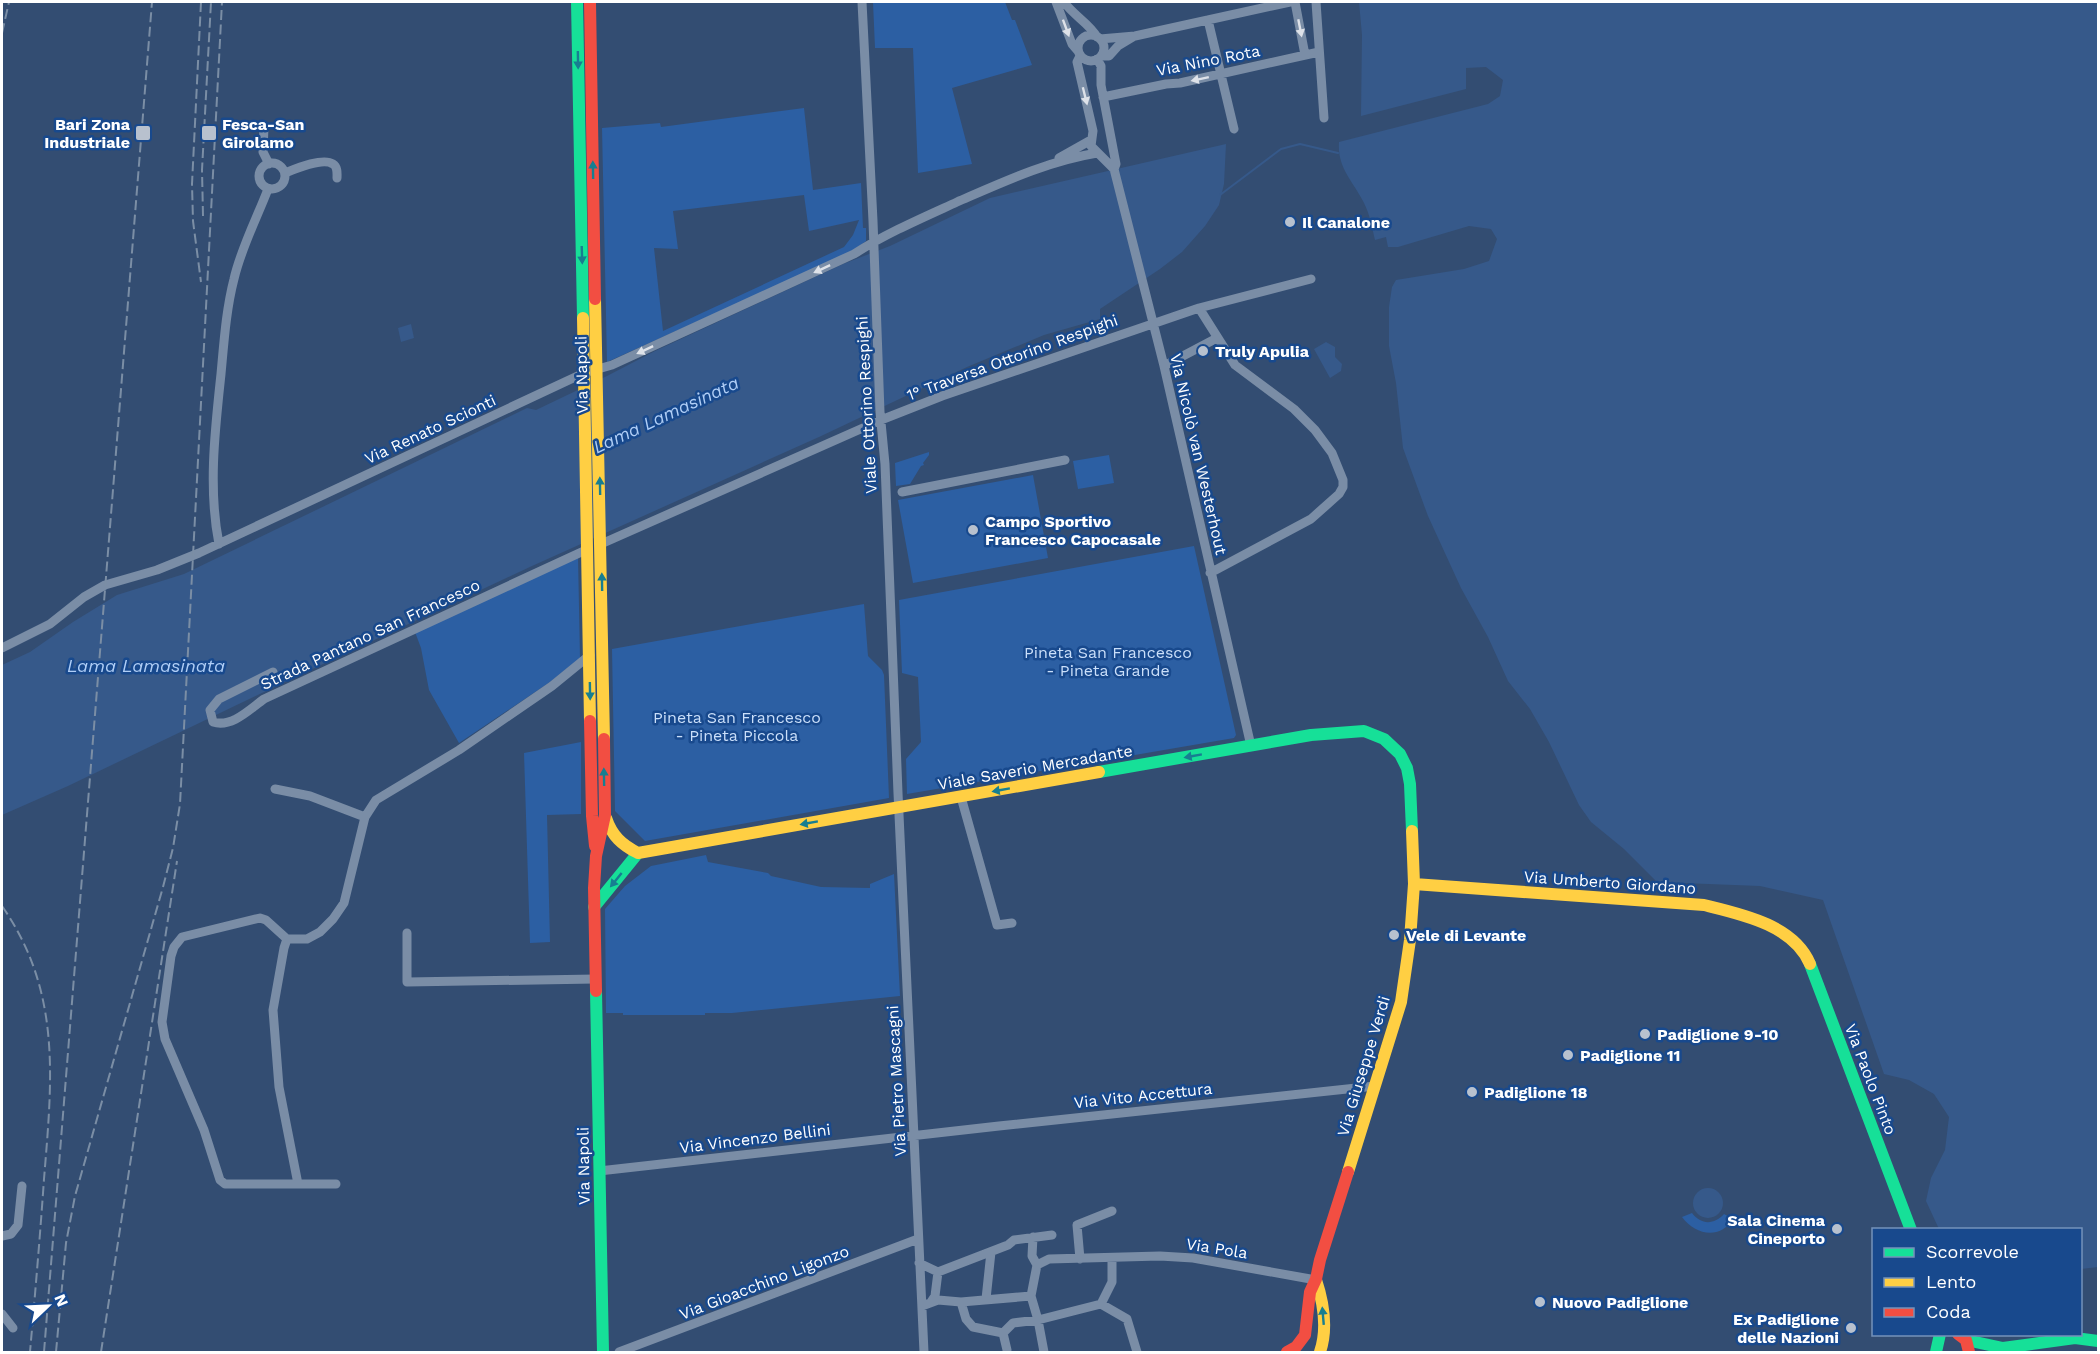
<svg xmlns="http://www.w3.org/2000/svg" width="2100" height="1354" font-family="'Work Sans',sans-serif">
  <rect width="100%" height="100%" fill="#334d72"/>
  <path fill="#2c5fa3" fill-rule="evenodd" d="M873 2H1005L1012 20H1015L1032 65 952 88 972 164 918 173 913 48H875Z
    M804 108 813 190 861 183 863 228H866V241L850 253 607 362 602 128 660 123 661 127ZM804 195 809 231 859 220 853 235 844 247 663 331 654 248 678 249 673 211Z
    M929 452V455L923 463 924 465 921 466 910 484 896 486 895 463Z
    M1109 455 1114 483 1078 489 1073 461Z
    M1033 475 1048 558 913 583 898 500Z
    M1194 546 1236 735 1234 738 907 794 906 759 921 742 918 677 902 673 899 600Z
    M578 556 580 658 550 682 459 743 429 690 421 648 415 632Z
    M864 604 868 656 882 670 884 675 889 798 645 841 615 811 612 649Z
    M581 742V814L547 815 550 942 530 943 524 753Z
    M706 855 708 862 768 873 771 876 821 887 870 888V884L894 874 900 996 732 1013H705V1015H623V1013H606L605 909 625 886 651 866Z
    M1692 1213C1701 1225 1714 1225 1724 1214L1733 1219C1720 1240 1695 1235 1682 1217Z"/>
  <path fill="#36598a" d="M1359 2H2098V1267L2081 1269 2080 1230 1939 1229 1926 1201 1931 1178 1945 1150 1949 1117 1934 1094 1909 1080 1884 1074 1823 900 1760 886 1657 882 1624 849 1591 822 1579 805 1549 742 1530 709 1508 681 1488 637 1461 588 1428 516 1403 448 1396 383 1389 346V307L1392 287 1396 280 1464 269 1489 261 1497 239 1491 229 1469 226 1398 247H1388L1386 237 1375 240C1372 227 1370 215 1364 203 1353 181 1337 168 1339 142L1488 104 1500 96 1503 80 1486 67 1466 68V89L1361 116 1362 35Z
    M1226 144 1224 184 1219 205 1205 226 1182 252 1160 269 1100 309V319L1044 335 967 367 819 437 532 566 289 680 68 786 2 815V665L30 652 73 622 117 595 184 574 527 408 536 410 607 376 655 351 843 264 890 246 990 198Z
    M411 324 414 338 401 342 398 328Z
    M1326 342 1335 347V357L1342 364 1341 371 1330 378 1314 349Z
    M1693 1203a15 15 0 1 1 30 0a15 15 0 1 1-30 0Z"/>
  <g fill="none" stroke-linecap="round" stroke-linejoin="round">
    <path stroke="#36598a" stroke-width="2" d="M1220 195 1281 149 1300 144 1338 153"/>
    <path stroke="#7a8da6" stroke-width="9" d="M862 2 873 221 880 412 885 464 898 793 924 1352
      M1056 2 1072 44 1078 51
      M1064 2C1073 15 1090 24 1097 37
      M1295 2 1305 55
      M1316 2 1324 118
      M1208 20 1234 129
      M1078 48a13 13 0 1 1 26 0a13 13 0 1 1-26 0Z
      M1100 39 1135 36 1290 2
      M1080 56 1077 62 1093 131 1091 146 1114 169
      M1101 56H1109L1118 46 1133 37
      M1097 59 1101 66V85L1116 164 1114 169 1164 366 1251 746
      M1103 97 1166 84 1180 83 1319 52
      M264 126 263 152 269 164
      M1059 158 1091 140
      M259 176a13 13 0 1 1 26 0a13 13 0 1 1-26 0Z
      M285 173C295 169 323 157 333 164 338 167 337 174 337 178
      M1199 308 1235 365 1294 409 1315 430 1332 453 1343 480V487L1339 494 1311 519 1210 573
      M1164 366 1217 338
      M902 492 1065 460
      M219 544C208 489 215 430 221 374 224 342 226 310 234 279 241 248 257 218 268 189
      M601 544 881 420 942 396 1199 308 1311 279
      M2 648 50 624 84 597 105 585 157 570 199 553 584 373 612 365 854 254C887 233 922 218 957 202 1003 182 1048 161 1097 153
      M273 672 219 699 210 710 213 722C232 728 250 709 264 699L588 549
      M275 789 310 796 365 817
      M961 797 997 925 1012 923
      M407 933V982L595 979
      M287 939 284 948 273 1010 279 1087 298 1184
      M599 1171 999 1126 1375 1086
      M336 1184H225L220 1180 204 1130 165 1039 162 1022 171 956 174 947 182 937 260 918 266 920 287 939H307L320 932 333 919 344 903 365 817 376 800 459 750 552 686 590 655
      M2 1236 11 1234 18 1225 22 1186
      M1033 1237 1032 1256 1037 1265 1031 1296 1038 1320 1044 1352
      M1080 1259 1077 1225 1112 1211
      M919 1263 938 1272 1008 1245 1014 1240 1052 1235
      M1037 1265 1049 1259 1160 1256 1193 1258 1316 1280
      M986 1299 991 1252
      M931 1302 935 1296 938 1272
      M961 1302 966 1319 973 1327 1003 1333 1007 1350
      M1101 1304 1112 1282V1259
      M922 1306 938 1300 961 1302 1031 1296
      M2 1314 13 1328
      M1003 1333 1013 1323 1038 1320 1101 1304 1127 1319 1137 1352
      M619 1352 918 1239"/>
    <path stroke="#16e098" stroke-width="12" d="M577 2 583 318
      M1099 772 1311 735 1364 731 1384 739 1400 754 1407 768 1410 784 1412 831
      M594 907 638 853
      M1810 964 1911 1230
      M596 991 603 1352
      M1966 1340 2003 1348 2075 1338 2098 1341
      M1936 1352 1940 1334"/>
    <path stroke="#ffcf43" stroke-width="12" d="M595 299 604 739
      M583 318 590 721
      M606 818C612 836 622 845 638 853
      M638 853 1099 772
      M1414 884 1704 905C1741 914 1794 925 1810 964
      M1348 1172 1401 1002 1410 940 1414 884 1412 831
      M1316 1280C1324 1304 1328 1328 1320 1352"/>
    <path stroke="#f24e42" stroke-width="12" d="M590 2 595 299
      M590 721 592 816 595 846
      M596 991 594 888 596 856 605 815 604 739
      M1958 1334 1966 1340 1969 1352
      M1287 1352 1296 1347 1305 1335 1310 1292 1316 1279 1320 1260 1348 1172"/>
    <path stroke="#7b8ea5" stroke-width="2" stroke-dasharray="10 4.5" stroke-linecap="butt" d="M201 2 192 184 193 221 201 282
      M2 33 9 2
      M203 216 202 170 211 2
      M2 906C62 992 52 1080 44 1179 40 1237 35 1295 30 1352
      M44 1352 152 2
      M56 1352 66 1243 75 1196 163 887 173 848 180 804 222 2
      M101 1352 177 861"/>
  </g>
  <defs><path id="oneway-solid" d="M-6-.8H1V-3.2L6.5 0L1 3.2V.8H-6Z" transform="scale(1.5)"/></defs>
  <g fill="#dee2e9">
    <use href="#oneway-solid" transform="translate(1066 28) rotate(70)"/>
    <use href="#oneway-solid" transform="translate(1300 28) rotate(79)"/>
    <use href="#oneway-solid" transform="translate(1200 79) rotate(168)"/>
    <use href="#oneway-solid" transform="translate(1085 96) rotate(76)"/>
    <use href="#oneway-solid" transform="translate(822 269) rotate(155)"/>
    <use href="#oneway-solid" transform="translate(645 350) rotate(155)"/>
  </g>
  <g fill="#177e91">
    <use href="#oneway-solid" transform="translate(578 60) rotate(89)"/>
    <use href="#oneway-solid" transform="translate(593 170) rotate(-91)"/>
    <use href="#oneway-solid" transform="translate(582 255) rotate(88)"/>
    <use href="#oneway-solid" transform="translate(600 486) rotate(-91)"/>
    <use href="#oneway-solid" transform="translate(602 582) rotate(-91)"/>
    <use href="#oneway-solid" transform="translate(590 691) rotate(89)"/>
    <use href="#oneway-solid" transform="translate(1193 756) rotate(170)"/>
    <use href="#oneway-solid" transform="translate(604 777) rotate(-91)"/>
    <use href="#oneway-solid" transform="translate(1001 790) rotate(170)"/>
    <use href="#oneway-solid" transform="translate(809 823) rotate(170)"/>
    <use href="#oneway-solid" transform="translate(616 880) rotate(129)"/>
    <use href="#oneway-solid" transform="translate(1323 1316) rotate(-95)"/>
  </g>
  <g fill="#b8c1ce" stroke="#18498d" stroke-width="2">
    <rect x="135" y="125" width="16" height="16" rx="3"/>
    <rect x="201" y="125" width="16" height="16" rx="3"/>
    <circle cx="1290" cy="222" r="6"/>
    <circle cx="1203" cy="351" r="6"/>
    <circle cx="973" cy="530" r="6"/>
    <circle cx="1394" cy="935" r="6"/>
    <circle cx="1645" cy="1034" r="6"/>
    <circle cx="1568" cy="1055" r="6"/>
    <circle cx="1472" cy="1092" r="6"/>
    <circle cx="1837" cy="1229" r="6"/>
    <circle cx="1540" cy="1302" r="6"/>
    <circle cx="1851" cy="1328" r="6"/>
  </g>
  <g text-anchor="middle" stroke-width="5" stroke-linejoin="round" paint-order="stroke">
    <g font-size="16" fill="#fff" stroke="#18498d">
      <text transform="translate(1208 60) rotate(-11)" y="6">Via Nino Rota</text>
      <text transform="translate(1012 357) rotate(-20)" y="6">1° Traversa Ottorino Respighi</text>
      <text transform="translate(581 375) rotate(-91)" y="6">Via Napoli</text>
      <text transform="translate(866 405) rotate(-93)" y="6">Viale Ottorino Respighi</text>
      <text transform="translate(430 429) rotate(-25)" y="6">Via Renato Scionti</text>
      <text transform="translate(1199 454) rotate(77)" y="6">Via Nicolò van Westerhout</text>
      <text transform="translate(370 634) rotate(-25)" y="6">Strada Pantano San Francesco</text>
      <text transform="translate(1035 767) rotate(-10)" y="6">Viale Saverio Mercadante</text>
      <text transform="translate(1610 882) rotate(4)" y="6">Via Umberto Giordano</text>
      <text transform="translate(1363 1066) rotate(-73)" y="6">Via Giuseppe Verdi</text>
      <text transform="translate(1871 1079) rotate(69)" y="6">Via Paolo Pinto</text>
      <text transform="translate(896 1081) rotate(-93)" y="6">Via Pietro Mascagni</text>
      <text transform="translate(1143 1095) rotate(-6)" y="6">Via Vito Accettura</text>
      <text transform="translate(755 1138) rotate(-7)" y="6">Via Vincenzo Bellini</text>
      <text transform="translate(583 1166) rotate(-91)" y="6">Via Napoli</text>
      <text transform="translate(1217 1248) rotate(9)" y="6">Via Pola</text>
      <text transform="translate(764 1282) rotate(-21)" y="6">Via Gioacchino Ligonzo</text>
    </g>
    <g font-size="16" font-weight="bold" fill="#fff" stroke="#18498d" text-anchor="start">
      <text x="130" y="130" text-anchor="end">Bari Zona<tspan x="130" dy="18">Industriale</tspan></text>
      <text x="222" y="130">Fesca-San<tspan x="222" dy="18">Girolamo</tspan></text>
      <text x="1302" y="228">Il Canalone</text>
      <text x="1215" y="357">Truly Apulia</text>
      <text x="985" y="527">Campo Sportivo<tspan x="985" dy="18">Francesco Capocasale</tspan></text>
      <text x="1406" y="941">Vele di Levante</text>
      <text x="1657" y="1040">Padiglione 9-10</text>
      <text x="1580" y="1061">Padiglione 11</text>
      <text x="1484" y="1098">Padiglione 18</text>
      <text x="1825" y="1226" text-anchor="end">Sala Cinema<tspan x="1825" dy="18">Cineporto</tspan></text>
      <text x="1552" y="1308">Nuovo Padiglione</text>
      <text x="1839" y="1325" text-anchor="end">Ex Padiglione<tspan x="1839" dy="18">delle Nazioni</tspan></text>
    </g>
    <g font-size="16" fill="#cadffa" stroke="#18498d">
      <text x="1108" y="658">Pineta San Francesco<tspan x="1108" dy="18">- Pineta Grande</tspan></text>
      <text x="737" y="723">Pineta San Francesco<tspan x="737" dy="18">- Pineta Piccola</tspan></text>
    </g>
    <g font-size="18" font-style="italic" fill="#b0cef6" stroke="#18498d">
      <text transform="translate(666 415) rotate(-25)" y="6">Lama Lamasinata</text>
      <text x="146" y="672">Lama Lamasinata</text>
    </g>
  </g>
  <rect width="2100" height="1354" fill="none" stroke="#ffffff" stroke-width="6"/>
  <rect x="1872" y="1228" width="210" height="108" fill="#18498d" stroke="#7492bb" stroke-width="1.5"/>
  <rect x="1884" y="1248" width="30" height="9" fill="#16e098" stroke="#7492bb" stroke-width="1.5"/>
  <text x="1926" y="1258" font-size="18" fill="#ffffff">Scorrevole</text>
  <rect x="1884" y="1278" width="30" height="9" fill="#ffcf43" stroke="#7492bb" stroke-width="1.5"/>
  <text x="1926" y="1288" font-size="18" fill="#ffffff">Lento</text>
  <rect x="1884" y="1308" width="30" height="9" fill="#f24e42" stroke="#7492bb" stroke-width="1.5"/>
  <text x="1926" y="1318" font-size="18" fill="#ffffff">Coda</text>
  <g transform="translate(48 1306) rotate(67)" stroke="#18498d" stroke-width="4.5" paint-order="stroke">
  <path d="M0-4.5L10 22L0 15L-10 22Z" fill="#ffffff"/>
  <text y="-9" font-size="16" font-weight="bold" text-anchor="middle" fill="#ffffff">N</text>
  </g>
</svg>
